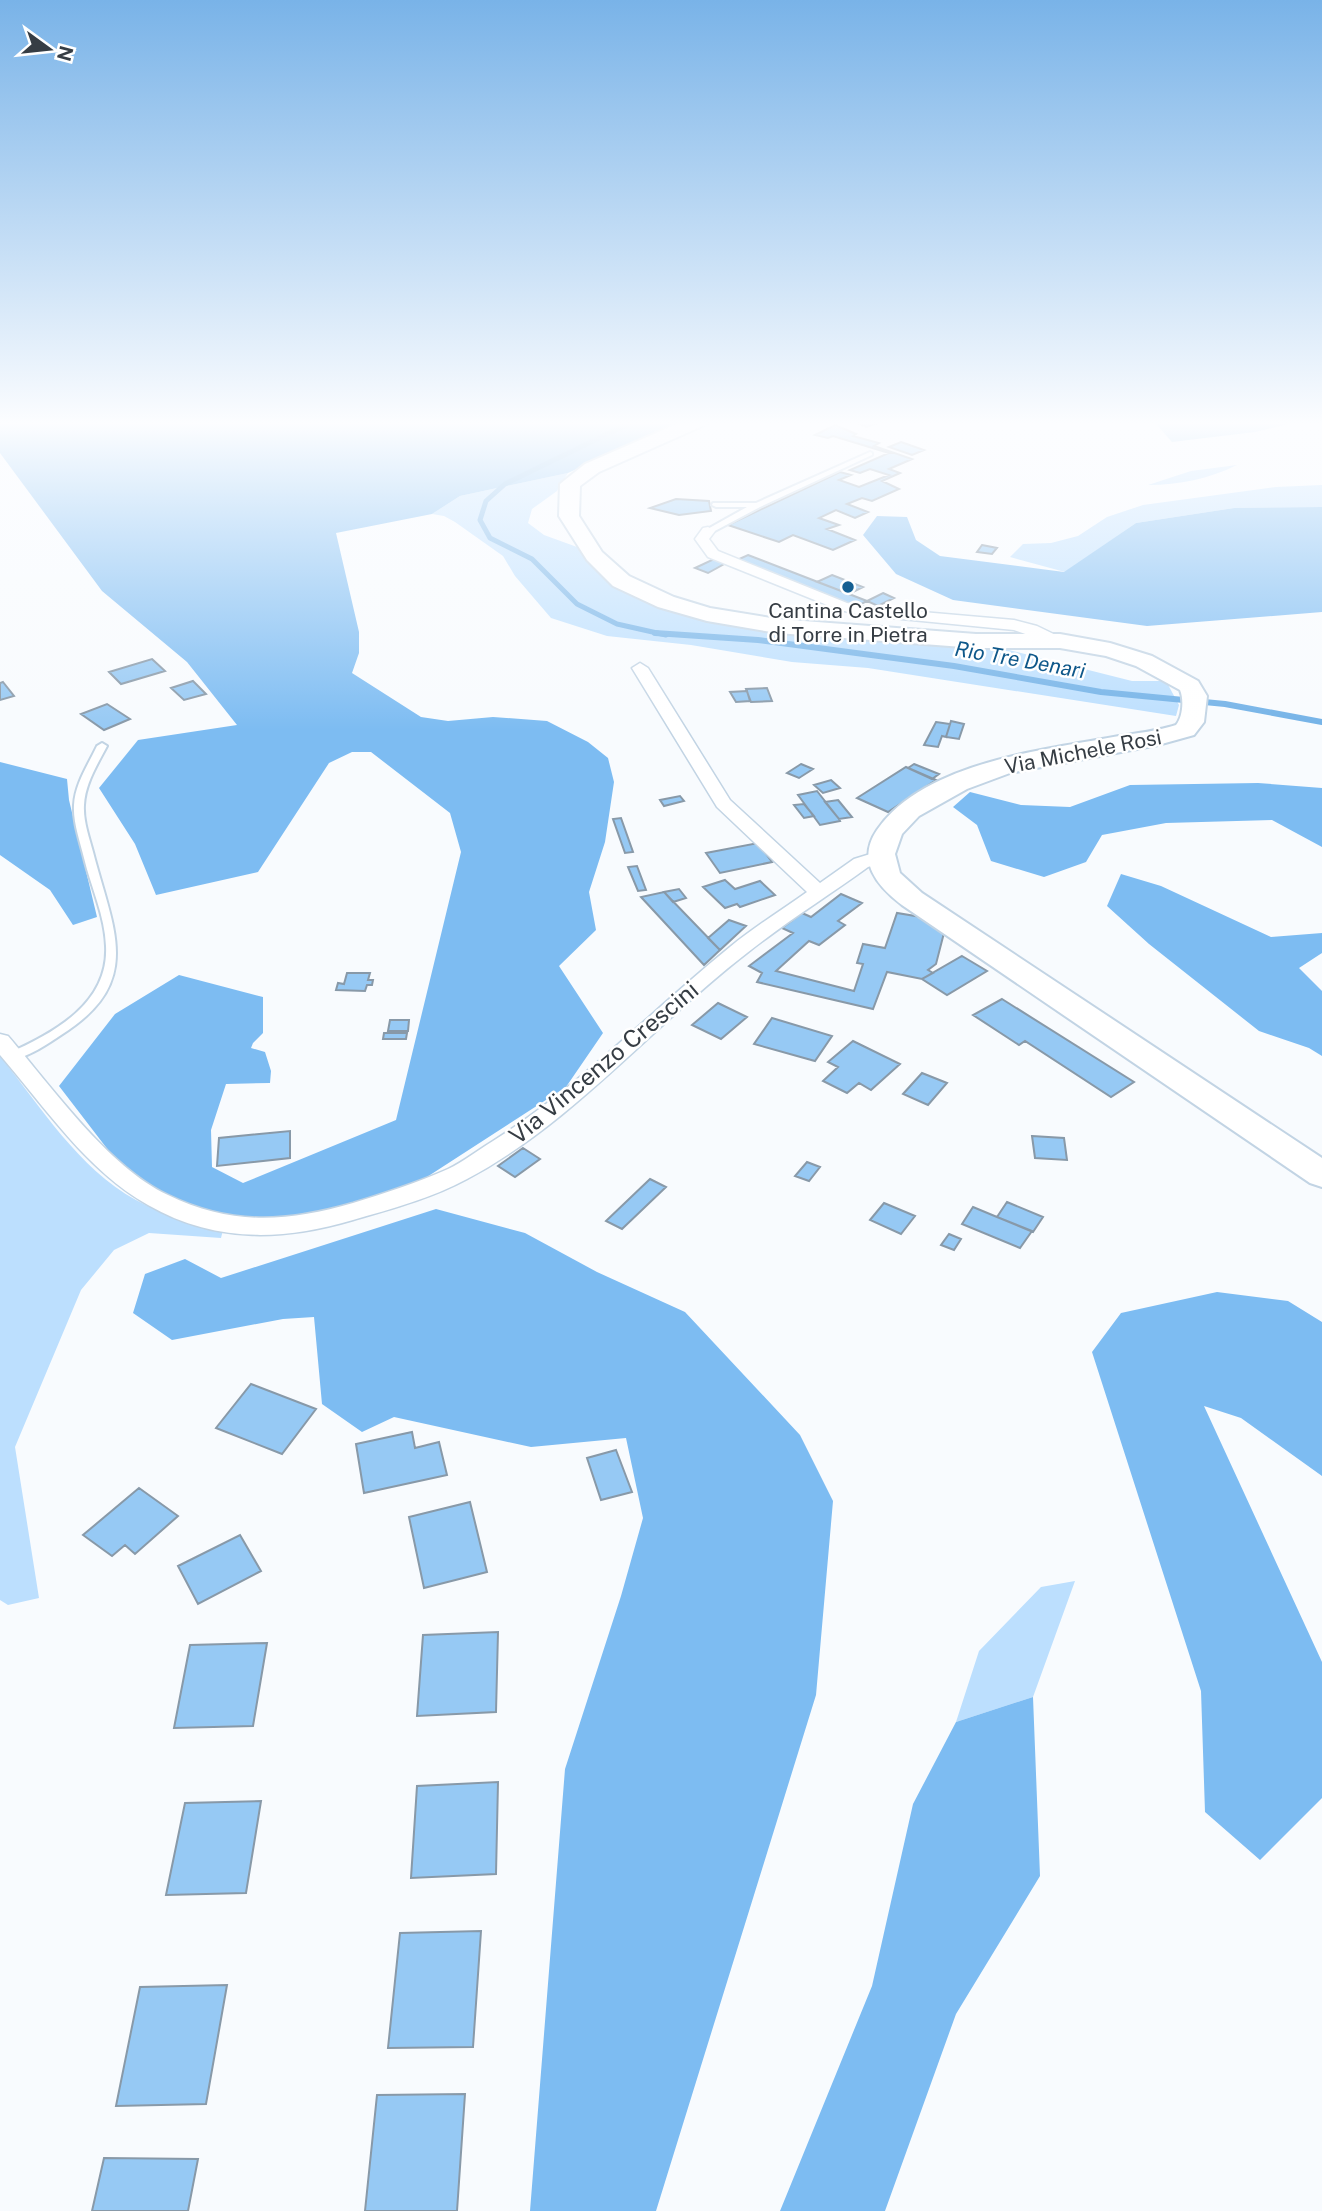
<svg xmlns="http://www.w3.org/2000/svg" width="1322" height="2211" font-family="'Public Sans',sans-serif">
  <rect width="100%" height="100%" fill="#f8fbfe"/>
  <path fill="#bcdffe" d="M1237 465C1208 479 1180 485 1148 485L1191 471Z
    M568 473 557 491 532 509 528 523 544 535 577 547 609 580 756 627 884 642 1009 650 1132 681H1166L1179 705 1176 716 868 668 792 662 691 645 607 636 551 618 515 576 503 556 455 522 444 516 432 514 460 496Z
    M1322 485V507L1234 508 1136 523 1065 572 1010 557 1023 544 1051 543 1078 536 1107 517 1143 505 1276 487Z
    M0 1056C41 1107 78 1168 136 1200 163 1215 193 1221 223 1230L221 1238 149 1233 114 1250 81 1290 15 1447 39 1598 8 1605 0 1600Z
    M1075 1581 1033 1697 956 1722 979 1651 1041 1587Z"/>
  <path fill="#7dbcf2" d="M0 420H682L568 473 460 496 432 514 336 533 359 632V653L352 673 421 717 448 721 493 717 547 721 588 742 608 758 614 782 605 842 589 892 596 930 559 966 603 1033 566 1087 413 1186 324 1213 247 1224 194 1211 125 1172 59 1086 115 1014 179 975 263 997V1033L253 1043 251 1048 265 1052 271 1071 270 1083 226 1084 211 1130 212 1167 243 1183 396 1120 461 852 450 813 371 752H352L329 763 258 872 156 895 135 844 99 788 138 740 237 725 187 662 102 591 0 453Z
    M1141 420H1305L1255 432 1172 442 1156 424Z
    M1322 507V612L1147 626 953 600 896 574 863 535 877 516 907 517 916 540 940 556 1064 572 1136 523 1234 508Z
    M0 762 67 779 69 800 97 917 73 925 50 890 0 855Z
    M1258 783 1322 788V847L1272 820 1166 823 1102 835 1086 862 1044 877 991 861 977 825 953 807 970 792 1021 805 1070 807 1130 785Z
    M1121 874 1161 886 1271 937 1322 933V953L1299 968 1322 991V1056L1309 1048 1259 1031 1149 944 1107 906Z
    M436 1209 525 1233 597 1272 685 1312 800 1435 833 1501 816 1695 656 2211H530L565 1769 621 1596 643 1518 626 1438 531 1447 394 1417 362 1432 322 1404 314 1317 283 1319 172 1340 133 1313 145 1274 185 1259 221 1278Z
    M1217 1292 1288 1301 1322 1322V1476L1241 1418 1204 1406 1322 1662V1798L1260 1860 1205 1812 1201 1691 1092 1352 1121 1313Z
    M1033 1697 1040 1876 956 2014 885 2211H780L872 1986 913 1804 956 1722Z"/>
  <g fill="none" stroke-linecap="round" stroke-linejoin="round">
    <path stroke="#73b2e7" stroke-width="5" d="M636 420 505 484 486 501 480 520 490 538 532 559 577 604 617 624 666 635"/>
    <path stroke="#73b2e7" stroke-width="6" d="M655 633 758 640 954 666 1101 692 1225 704 1322 722"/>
  </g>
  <path fill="#96c9f4" stroke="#8899a8" stroke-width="2" d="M855 420H885L867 427 852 421Z
    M835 425 856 434 853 436 879 443 874 446 912 459 889 469 900 473 882 481 899 489 872 501 862 498 847 504 868 512 855 518 836 510 819 518 839 525 827 529 855 540 833 550 793 535 779 542 728 525 840 472 851 475 839 480 859 487 889 475 870 469 860 473 850 470 889 453 833 436 828 438 815 435Z
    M901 442 924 450 912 455 889 447Z
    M676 499 709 501 711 511 679 515 650 508Z
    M982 545 997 548 992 554 977 552Z
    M748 555 867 601 856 607 737 560Z
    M714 559 726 563 708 573 695 568Z
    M832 575 863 587 849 594 817 582Z
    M883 593 894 598 878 606 867 601Z
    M152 659 165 671 121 684 109 672Z
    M193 681 206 694 184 700 171 688Z
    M3 682 14 696 0 700V683Z
    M767 688 772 701 751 702 746 689Z
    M747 691 750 701 736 702 730 692Z
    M107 704 130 719 104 730 81 714Z
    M951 721 964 724 959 739 946 737Z
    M936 722 950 724 946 737 942 736 938 747 924 745Z
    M801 764 813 769 799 778 787 773Z
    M914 764 939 774 932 779 908 768Z
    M906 767 936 780 888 812 857 798Z
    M831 780 840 788 823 793 814 785Z
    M817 791 839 819 840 821 820 825 798 795Z
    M680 796 684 801 664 806 660 800Z
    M838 800 852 817 839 819 825 802Z
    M804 804 814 816 804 818 794 805Z
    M621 818 633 852 625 853 613 819Z
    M758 843 772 862 720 873 706 853Z
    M637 866 646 890 638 891 628 867Z
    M725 880 735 889 760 881 775 895 740 907 737 904 725 908 703 887Z
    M679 889 686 898 673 902 664 892Z
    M664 892 720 950 704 965 641 897Z
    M841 894 862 903 838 921 845 925 819 945 809 941 776 971 854 991 863 964 857 963 863 944 885 948 897 913 927 918 945 929 936 964 928 970 933 973 922 979 887 972 873 1009 757 982 762 973 749 966 793 933 782 928 802 913 811 917Z
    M729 920 746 926 720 950 708 938Z
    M962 956 987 971 947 995 922 979Z
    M347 973H370L368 980H373L372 985H367L365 991 336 990 338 983 344 984Z
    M1002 999 1134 1082 1111 1097 1025 1041 1019 1045 973 1015Z
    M718 1003 747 1017 721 1039 692 1025Z
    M772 1018 832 1036 815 1061 754 1044Z
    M390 1020H409L408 1031H388Z
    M384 1033H407L406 1039H383Z
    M853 1041 900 1064 871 1090 859 1083 847 1093 823 1081 838 1067 828 1062Z
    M922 1073 947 1083 928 1105 903 1094Z
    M290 1131V1158L217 1166 219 1138Z
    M1032 1136 1064 1138 1067 1160 1035 1158Z
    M523 1148 540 1159 515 1177 498 1166Z
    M807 1162 820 1167 809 1181 795 1176Z
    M650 1179 666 1187 622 1229 606 1221Z
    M1007 1202 1043 1217 1033 1232 997 1217Z
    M884 1203 915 1216 901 1234 870 1220Z
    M973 1207 997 1217 1032 1231 1020 1248 962 1224Z
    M949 1234 961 1239 954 1250 941 1245Z
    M251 1384 316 1409 282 1454 216 1428Z
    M412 1432 415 1448 439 1442 447 1475 364 1493 356 1444Z
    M616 1450 632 1492 601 1500 587 1458Z
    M139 1488 178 1516 135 1554 125 1545 112 1556 83 1535Z
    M470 1502 487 1572 424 1588 409 1517Z
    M240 1535 261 1571 198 1604 178 1566Z
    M498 1632 496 1712 417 1716 423 1635Z
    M267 1643 253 1726 174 1728 190 1645Z
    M498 1782 496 1874 411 1878 417 1786Z
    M261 1801 246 1893 166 1895 185 1803Z
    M481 1931 473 2047 388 2048 400 1933Z
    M227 1985 206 2104 116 2106 140 1987Z
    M465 2094 457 2211H365L377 2095Z
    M104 2158 198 2159 188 2211H92Z"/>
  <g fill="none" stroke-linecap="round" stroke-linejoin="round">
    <g stroke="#c2d4e4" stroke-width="4">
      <path id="lane" d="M870 452 872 453V455L760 507 711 533 704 531 747 507H716L712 505 713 503H756Z
        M102 743 107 746C97 765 85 784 84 805 83 821 89 837 93 852 113 930 145 982 61 1035 49 1043 23 1061 9 1059L7 1056 9 1053C54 1033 109 1003 106 946 105 916 91 887 84 858 80 841 73 823 74 805 75 784 88 765 97 746Z"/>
    </g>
    <g stroke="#c2d4e4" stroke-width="3">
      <path id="street" d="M708 527 715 531 709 539 718 551 847 603 865 607 1014 620 1037 626 1068 641 1060 646 1014 630 860 615 837 609 708 557 695 539 703 528Z
        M640 663 648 668 730 800 820 883 854 859 880 851 889 857 887 861 868 867C828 896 786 922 747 953 652 1026 574 1122 467 1179 432 1198 391 1209 353 1220 282 1241 214 1243 148 1205 87 1171 45 1107 0 1055V1034L8 1036C52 1087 108 1167 168 1195 232 1226 287 1222 353 1203 385 1193 417 1183 448 1169 463 1162 478 1150 493 1141 579 1087 651 1011 730 947 754 927 782 910 807 892L717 807 632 668Z"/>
    </g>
    <g stroke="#c2d4e4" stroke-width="4">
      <path id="secondary" d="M686 420H710L707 424 599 472 580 486 579 516 602 552 629 576 674 597 710 608 777 619 976 634H1060L1110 643 1152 656 1198 681 1207 696 1204 722 1194 735 1158 745 1010 773 967 789 919 816 902 834 895 854 900 873 922 893 1322 1158V1187L1310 1183 902 905C877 886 856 861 877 830 924 762 1044 750 1119 736 1138 733 1158 731 1176 725 1183 717 1184 699 1180 690L1136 666 1106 656 1060 648H976L777 633 707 621 658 607 613 586 587 560 559 516 560 484 585 464Z"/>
    </g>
    <use href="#lane" fill="#fff" fill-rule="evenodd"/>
    <use href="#street" fill="#fff" fill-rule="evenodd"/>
    <use href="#secondary" fill="#fff" fill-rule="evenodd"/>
  </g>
  <linearGradient id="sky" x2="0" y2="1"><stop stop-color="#79b3e8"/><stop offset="0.58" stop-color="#fcfdff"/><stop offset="1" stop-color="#fcfdff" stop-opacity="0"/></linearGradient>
  <rect width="1322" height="730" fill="url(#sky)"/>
  <circle fill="#155f92" stroke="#fff" stroke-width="2.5" cx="848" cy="587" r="7"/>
  <g text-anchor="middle" stroke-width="5" stroke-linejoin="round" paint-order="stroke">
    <g font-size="21" fill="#363d44" stroke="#fff">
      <text x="848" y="618">Cantina Castello<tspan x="848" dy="24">di Torre in Pietra</tspan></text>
    </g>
    <g font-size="21" font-style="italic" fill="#0f588a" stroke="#fff">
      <text transform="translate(1020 660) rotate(10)" y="7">Rio Tre Denari</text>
    </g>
    <g font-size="21" fill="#363d44" stroke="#fff">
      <text transform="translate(1083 752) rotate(-11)" y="7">Via Michele Rosi</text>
    </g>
    <g font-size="24" fill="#363d44" stroke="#fff">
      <text transform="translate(604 1063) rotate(-40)" y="8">Via Vincenzo Crescini</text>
    </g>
  </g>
  <g transform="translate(49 49) rotate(105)" stroke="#ffffff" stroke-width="5" paint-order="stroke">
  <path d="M0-5L12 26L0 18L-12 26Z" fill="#363d44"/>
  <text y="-10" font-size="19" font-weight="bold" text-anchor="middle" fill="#363d44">N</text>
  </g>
</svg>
